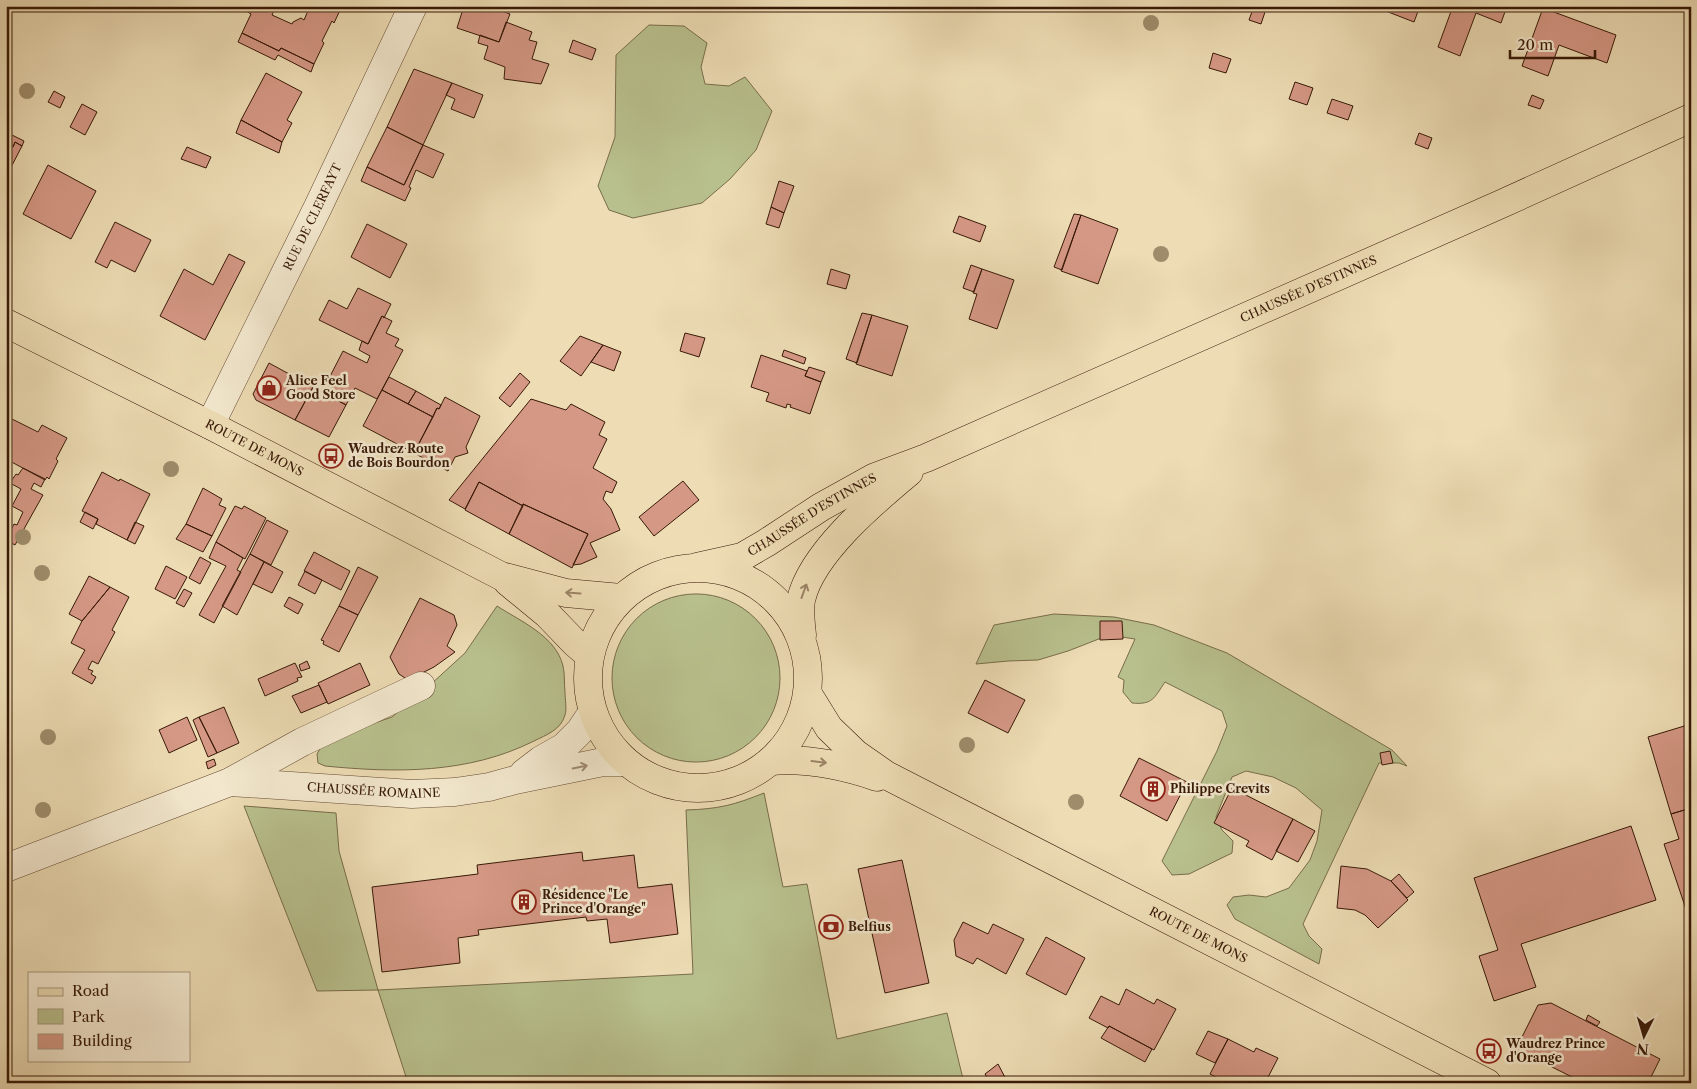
<svg xmlns="http://www.w3.org/2000/svg" width="1697" height="1089" font-family="'Libre Caslon Text',serif">
  <rect width="100%" height="100%" fill="#eddcb4"/>
  <filter id="stains"><feTurbulence type="fractalNoise" baseFrequency=".004" numOctaves="4"/><feColorMatrix values="0 0 0 0 .2 0 0 0 0 .09 0 0 0 0 .02 0 0 0 .5 -.17"/></filter>
  <radialGradient id="worn" r=".72"><stop offset=".6" stop-color="#630" stop-opacity="0"/><stop offset="1" stop-color="#630" stop-opacity=".3"/></radialGradient>
  <path fill="#b8c08d" stroke="#786c4a" d="M649 25 684 26 707 43 701 67 705 84 729 86 745 77 772 111 756 150 730 179 702 203 633 218 609 210 598 186 615 137 616 55Z
    M612 678a84 84 0 1 1 168 0a84 84 0 1 1-168 0Z
    M497 606C520 621 556 636 563 666 565 674 564 684 565 692 565 699 567 709 565 715 561 730 546 735 534 741 468 774 396 773 325 766L318 763 317 754 321 747 340 735 392 717 430 685 465 653Z
    M1054 614 1114 617 1154 625 1227 653 1392 750 1407 766 1399 763H1379L1303 924 1309 936 1322 949 1319 964 1235 919 1227 905 1233 897 1249 895 1266 897 1289 888 1310 860 1317 841 1322 810 1296 788 1273 777 1246 771 1232 777 1216 817 1222 830 1233 841 1232 853 1189 874 1172 875 1162 861 1217 751 1227 726 1222 711 1165 682C1154 698 1153 705 1132 703L1123 692 1124 680 1118 677 1135 639 1109 635 1068 651 1038 660 1008 661 976 664 994 625Z
    M764 793 783 887 807 884 837 1039 947 1013 964 1083H408L378 990 317 991 244 806 336 813 339 851 378 990 693 974 686 810C719 809 734 805 764 793Z"/>
  <path fill="#d59885" stroke="#381907" d="M248 6H276L272 15 292 24 293 22 301 18 304 20 310 6H342L334 23 332 21 322 41 324 43 314 64 281 48 279 51 242 33 251 14 246 11Z
    M464 6H489L510 14 499 42 457 28Z
    M1254 6H1267L1261 24 1249 20Z
    M1379 6H1420L1414 22 1378 8Z
    M1453 6H1507L1501 23 1476 13 1460 56 1438 47Z
    M1543 8 1616 35 1607 63 1559 45 1548 76 1522 66Z
    M506 22 532 32 529 40 537 42 532 59 549 64 541 84 504 79 505 67 484 59 488 46 478 43 480 35 499 42Z
    M242 33 279 51 281 48 314 64 311 72 278 55 275 60 238 42Z
    M573 40 596 49 592 60 569 52Z
    M1213 53 1231 59 1226 73 1209 68Z
    M414 69 452 83 423 145 387 127Z
    M266 73 302 92 287 120 292 123 282 142 241 120Z
    M1295 82 1313 88 1307 105 1289 99Z
    M452 83 483 95 474 118 451 109 455 99 446 95Z
    M54 91 65 97 60 108 48 102Z
    M1532 95 1544 100 1540 109 1528 105Z
    M1332 99 1353 106 1348 120 1327 113Z
    M82 104 97 112 85 135 70 127Z
    M241 120 282 142 279 153 236 133Z
    M387 127 423 145 404 185 367 167Z
    M6 132 24 141 22 146 15 142 13 147 6 144Z
    M1419 133 1432 138 1428 149 1415 144Z
    M15 142 22 146 6 177V144L13 147Z
    M423 145 444 154 433 178 416 170 409 187 411 188 405 201 361 181 367 167 404 185Z
    M187 147 211 157 206 168 181 159Z
    M48 165 96 191 71 239 23 214Z
    M779 181 794 186 784 213 771 207Z
    M771 207 784 213 779 228 766 224Z
    M1074 214 1081 215 1062 270 1054 267Z
    M1081 215 1118 229 1098 284 1061 271Z
    M959 216 986 226 980 242 953 232Z
    M115 222 151 240 135 272 111 260 107 268 95 262Z
    M367 224 407 244 390 278 351 257Z
    M229 254 245 262 205 340 160 316 184 269 213 285Z
    M971 265 982 269 974 292 963 288Z
    M831 269 850 275 846 289 827 284Z
    M982 269 1014 280 997 329 969 319 977 294 973 293Z
    M358 288 391 304 384 318 382 316 368 344 319 320 329 300 347 309Z
    M862 313 872 315 857 363 846 359Z
    M872 315 908 326 892 376 856 364Z
    M382 316 392 321 386 333 399 339 395 346 403 350 377 399 355 388 346 405 322 392 343 351 367 363 370 356 359 350 362 341 368 344Z
    M685 333 705 338 699 357 680 351Z
    M580 336 603 345 581 376 560 361Z
    M603 345 621 352 614 371 591 362Z
    M784 350 806 358 804 364 782 356Z
    M761 355 807 371 805 376 821 382 810 414 790 407 791 405 787 404 786 408 766 401 769 393 751 387Z
    M269 363 313 387 295 420 256 400 253 394Z
    M809 367 825 372 821 382 805 376Z
    M520 373 530 382 510 407 499 398Z
    M389 377 416 391 408 404 382 390Z
    M313 387 346 405 329 437 295 420Z
    M382 390 433 417 414 453 363 426Z
    M416 391 441 405 439 409 437 408 433 417 408 404Z
    M445 397 480 416 466 447 468 453 455 457 448 471 414 453 437 408 439 409Z
    M531 399 566 410 571 404 605 422 599 435 607 439 593 468 617 482 612 493 606 491 603 499 611 509 620 530 590 543 597 557 581 564 573 565 588 534 523 504V506L479 482 465 509 449 500Z
    M10 418 38 432 42 425 67 438 56 459 58 461 49 479 47 477 45 480 6 459V424Z
    M23 468 45 479 41 487 34 483 31 489 43 495 15 545 6 540 14 524 17 525 23 512 12 506 21 489 10 483 16 474 18 475Z
    M102 472 119 481 120 479 150 494 127 540 96 524 98 519 82 511Z
    M683 481 699 500 654 536 639 517Z
    M479 482 523 506 509 534 465 510Z
    M203 488 222 499 219 505 226 508 212 536 186 524Z
    M523 504 588 534 572 568 509 534Z
    M235 506 242 509 244 506 266 518 245 559 216 542Z
    M85 512 98 519 93 529 80 522Z
    M267 520 288 531 271 565 250 554Z
    M135 522 144 526 135 544 127 540Z
    M186 524 212 536 203 552 176 539Z
    M216 542 243 558 237 570 241 572 214 623 199 615 226 566 209 558Z
    M314 552 350 571 341 590 304 571Z
    M250 554 264 562 237 615 222 606Z
    M200 557 211 563 200 584 189 578Z
    M264 562 283 572 272 593 253 584Z
    M166 566 187 577 175 599 155 589Z
    M358 567 378 577 358 615 339 606Z
    M305 571 322 580 315 594 298 585Z
    M89 576 110 587 82 621 69 614Z
    M110 587 129 597 112 630 115 632 98 664 92 661 88 669 93 671 91 674 96 677 92 684 72 673 85 650 71 643 82 621Z
    M184 589 192 593 184 607 176 603Z
    M289 597 303 604 298 614 284 606Z
    M420 598 454 615 457 625 447 646 455 652 434 667 408 680 399 674 390 657Z
    M339 606 358 615 339 652 323 644 324 641 321 640Z
    M1100 621H1122L1123 639 1100 640Z
    M307 661 310 668 301 671 299 665Z
    M295 663 302 677 297 678 298 681 265 696 258 679Z
    M360 663 370 685 328 704 318 683Z
    M985 680 1025 700 1008 733 968 713Z
    M319 685 327 702 301 713 292 696Z
    M224 707 239 743 217 753 199 717Z
    M187 717 197 740 169 753 159 730Z
    M199 717 217 753 208 757 193 720Z
    M1691 724V808L1671 814 1648 737Z
    M1390 751 1393 763 1382 765 1380 753Z
    M1139 758 1187 782 1167 821 1120 796Z
    M214 759 216 765 208 769 206 762Z
    M1232 788 1293 819 1272 860 1246 846 1249 841 1214 823Z
    M1691 808V924L1664 844 1679 839 1671 814Z
    M1293 819 1315 831 1298 862 1276 851Z
    M1631 826 1656 900 1521 944 1536 987 1494 1001 1479 956 1498 950 1474 878Z
    M582 852 583 861 634 855 638 888 672 884 678 934 610 943 607 919 587 921 586 917 478 930 479 935 458 938 460 963 382 972 372 887 478 874 477 865Z
    M902 860 929 983 885 993 858 869Z
    M1341 866 1367 869 1391 881 1408 900 1378 928 1365 915 1355 910 1337 908Z
    M1399 874 1414 892 1407 898 1391 881Z
    M963 922 988 934 993 924 1024 939 1006 974 977 958 973 964 956 956 954 940Z
    M1046 937 1085 958 1066 995 1026 974Z
    M1126 989 1154 1004 1157 999 1176 1009 1154 1050 1109 1026 1108 1028 1089 1018 1101 996 1119 1005Z
    M1551 1003 1660 1059 1648 1083H1584L1516 1049 1538 1005Z
    M1588 1015 1600 1022 1597 1026 1586 1020Z
    M1109 1026 1152 1049 1145 1062 1101 1038Z
    M1208 1031 1228 1039 1215 1063 1196 1054Z
    M1228 1039 1254 1052 1256 1048 1278 1058 1265 1083H1227L1210 1074Z
    M998 1064 1008 1083H990L985 1074Z"/>
  <g fill="none" stroke-linecap="round" stroke-linejoin="round">
    <g stroke="#654a32" stroke-width="29">
      <g id="minor">
        <path id="s1" d="M210 425 318 207 413 6"/>
        <path d="M524 773 541 760 564 747 580 731 592 713"/>
        <path id="s2" d="M230 782 412 794 455 792 489 787 515 780 603 762H626"/>
        <path d="M6 868 230 782 302 742 421 686"/>
      </g>
    </g>
    <g stroke="#381907" stroke-width="29">
      <g id="major">
        <path id="s3" d="M6 323 210 425 501 576 566 593 621 598"/>
        <path id="s4" d="M697 567 742 557 766 543 821 507 875 477 926 458 1499 205 1691 118"/>
        <circle cx="698" cy="678" r="110"/>
        <path d="M508 582 547 614 575 643 589 655"/>
        <path d="M802 635C801 624 799 611 801 600 811 554 873 502 909 472"/>
        <path id="s5" d="M808 694 829 728 856 754 886 775 1487 1083"/>
        <path d="M771 761C808 758 842 765 877 777"/>
      </g>
    </g>
    <use href="#minor" stroke="#f3e8ce" stroke-width="28"/>
    <use href="#major" stroke="#eddcb4" stroke-width="28"/>
  </g>
  <g fill="#9e8c6b">
    <circle cx="1151" cy="23" r="8"/>
    <circle cx="27" cy="91" r="8"/>
    <circle cx="1161" cy="254" r="8"/>
    <circle cx="171" cy="469" r="8"/>
    <circle cx="23" cy="537" r="8"/>
    <circle cx="42" cy="573" r="8"/>
    <circle cx="48" cy="737" r="8"/>
    <circle cx="967" cy="745" r="8"/>
    <circle cx="1076" cy="802" r="8"/>
    <circle cx="43" cy="810" r="8"/>
  </g>
  <defs><path id="oneway-shaft" d="M-6 0H5M1.5-3L5.5 0L1.5 3" fill="none" stroke-width="1.6" stroke-linecap="round" stroke-linejoin="round" transform="scale(1.25)"/></defs>
  <g stroke="#9c8466">
    <use href="#oneway-shaft" transform="translate(804 591) rotate(-70)"/>
    <use href="#oneway-shaft" transform="translate(573 593) rotate(-176)"/>
    <use href="#oneway-shaft" transform="translate(819 762) rotate(7)"/>
  </g>
  <use stroke="#9f8b74" href="#oneway-shaft" transform="translate(580 767) rotate(-11)"/>
  <defs>
    <g id="shop-ring" transform="scale(1.25)"><circle r="9.5" fill="#f3e8ce" stroke="#8f2418" stroke-width="1.5"/><path d="M-5-2.5h2.3a2.7 3.5 0 0 1 5.4 0H5L5.5 6h-11ZM-1.5-2.5h3a1.5 2.3 0 0 0-3 0Z" fill="#8f2418"/></g>
    <g id="bus-ring" transform="scale(1.25)"><circle r="9.5" fill="#f3e8ce" stroke="#8f2418" stroke-width="1.5"/><path d="M-5-6H5V4H4V6H2V4H-2V6H-4V4H-5ZM-3.5-4V0h7V-4ZM-3.5 1.2v1.5H-2V1.2ZM2 1.2v1.5H3.5V1.2Z" fill="#8f2418"/></g>
    <g id="building-ring" transform="scale(1.25)"><circle r="9.5" fill="#f3e8ce" stroke="#8f2418" stroke-width="1.5"/><path d="M-4-6H4V6H1V3H-1V6H-4ZM-2.5-4.3h1.7v1.8h-1.7ZM.8-4.3h1.7v1.8H.8ZM-2.5-1h1.7V.8h-1.7ZM.8-1h1.7V.8H.8Z" fill="#8f2418"/></g>
    <g id="bank-ring" transform="scale(1.25)"><circle r="9.5" fill="#f3e8ce" stroke="#8f2418" stroke-width="1.5"/><path d="M-6-4H6V4H-6ZM0-2.3a2.3 2.3 0 1 0 0 4.6a2.3 2.3 0 1 0 0-4.6Z" fill="#8f2418"/></g>
  </defs>
  <g fill-rule="evenodd">
    <use href="#shop-ring" x="269" y="388"/>
    <use href="#bus-ring" x="331" y="456"/>
    <use href="#building-ring" x="1153" y="789"/>
    <use href="#building-ring" x="524" y="902"/>
    <use href="#bank-ring" x="831" y="927"/>
    <use href="#bus-ring" x="1489" y="1051"/>
  </g>
  <g text-anchor="middle" stroke-width="5" stroke-linejoin="round" paint-order="stroke">
    <g font-size="12" fill="#381907" stroke="#f3e8ce">
      <text dy="4" stroke="none"><textPath href="#s1" startOffset="232">RUE DE CLERFAYT</textPath></text>
      <text dy="4" stroke="none"><textPath href="#s4" startOffset="674">CHAUSSÉE D'ESTINNES</textPath></text>
      <text dy="4" stroke="none"><textPath href="#s3" startOffset="278">ROUTE DE MONS</textPath></text>
      <text dy="4" stroke="none"><textPath href="#s4" startOffset="128">CHAUSSÉE D'ESTINNES</textPath></text>
      <text dy="4" stroke="none"><textPath href="#s2" startOffset="144">CHAUSSÉE ROMAINE</textPath></text>
      <text dy="4" stroke="none"><textPath href="#s5" startOffset="465">ROUTE DE MONS</textPath></text>
    </g>
    <g font-size="12" font-weight="bold" fill="#381907" stroke="#f3e8ce" text-anchor="start">
      <text x="286" y="385">Alice Feel<tspan x="286" dy="14">Good Store</tspan></text>
      <text x="348" y="453">Waudrez Route<tspan x="348" dy="14">de Bois Bourdon</tspan></text>
      <text x="1170" y="793">Philippe Crevits</text>
      <text x="542" y="899">Résidence "Le<tspan x="542" dy="14">Prince d'Orange"</tspan></text>
      <text x="848" y="931">Belfius</text>
      <text x="1506" y="1048">Waudrez Prince<tspan x="1506" dy="14">d'Orange</tspan></text>
    </g>
  </g>
  <rect width="1697" height="1089" fill="none" stroke="#eddcb4" stroke-width="25"/>
  <rect x="8" y="8" width="1682" height="1074" fill="none" stroke="#381907" stroke-width="2.5"/>
  <rect x="12" y="12" width="1672" height="1064" fill="none" stroke="#381907"/>
  <rect x="28" y="972" width="162" height="90" fill="#f3e8ce" stroke="#a8957e"/>
  <rect x="38" y="988" width="25" height="8" fill="#eddcb4" stroke="#a8957e"/>
  <text x="72" y="996" font-size="15" fill="#381907">Road</text>
  <rect x="38" y="1009" width="25" height="15" fill="#b8c08d" stroke="#a8957e"/>
  <text x="72" y="1022" font-size="15" fill="#381907">Park</text>
  <rect x="38" y="1034" width="25" height="15" fill="#d59885" stroke="#a8957e"/>
  <text x="72" y="1046" font-size="15" fill="#381907">Building</text>
  <g transform="translate(1644 1036) rotate(185)" stroke="#f3e8ce" stroke-width="4" paint-order="stroke">
  <path d="M0-4L9 19L0 12L-9 19Z" fill="#381907"/>
  <text y="-8" font-size="14" font-weight="bold" text-anchor="middle" fill="#381907">N</text>
  </g>
  <path d="M1510 50v8h85v-8" fill="none" stroke="#381907" stroke-width="2.5"/>
  <text x="1517" y="50" font-size="15" fill="#381907" stroke="#f3e8ce" stroke-width="4" paint-order="stroke">20 m</text>
  <rect width="100%" height="100%" filter="url(#stains)"/>
  <rect width="100%" height="100%" fill="url(#worn)"/>
</svg>
